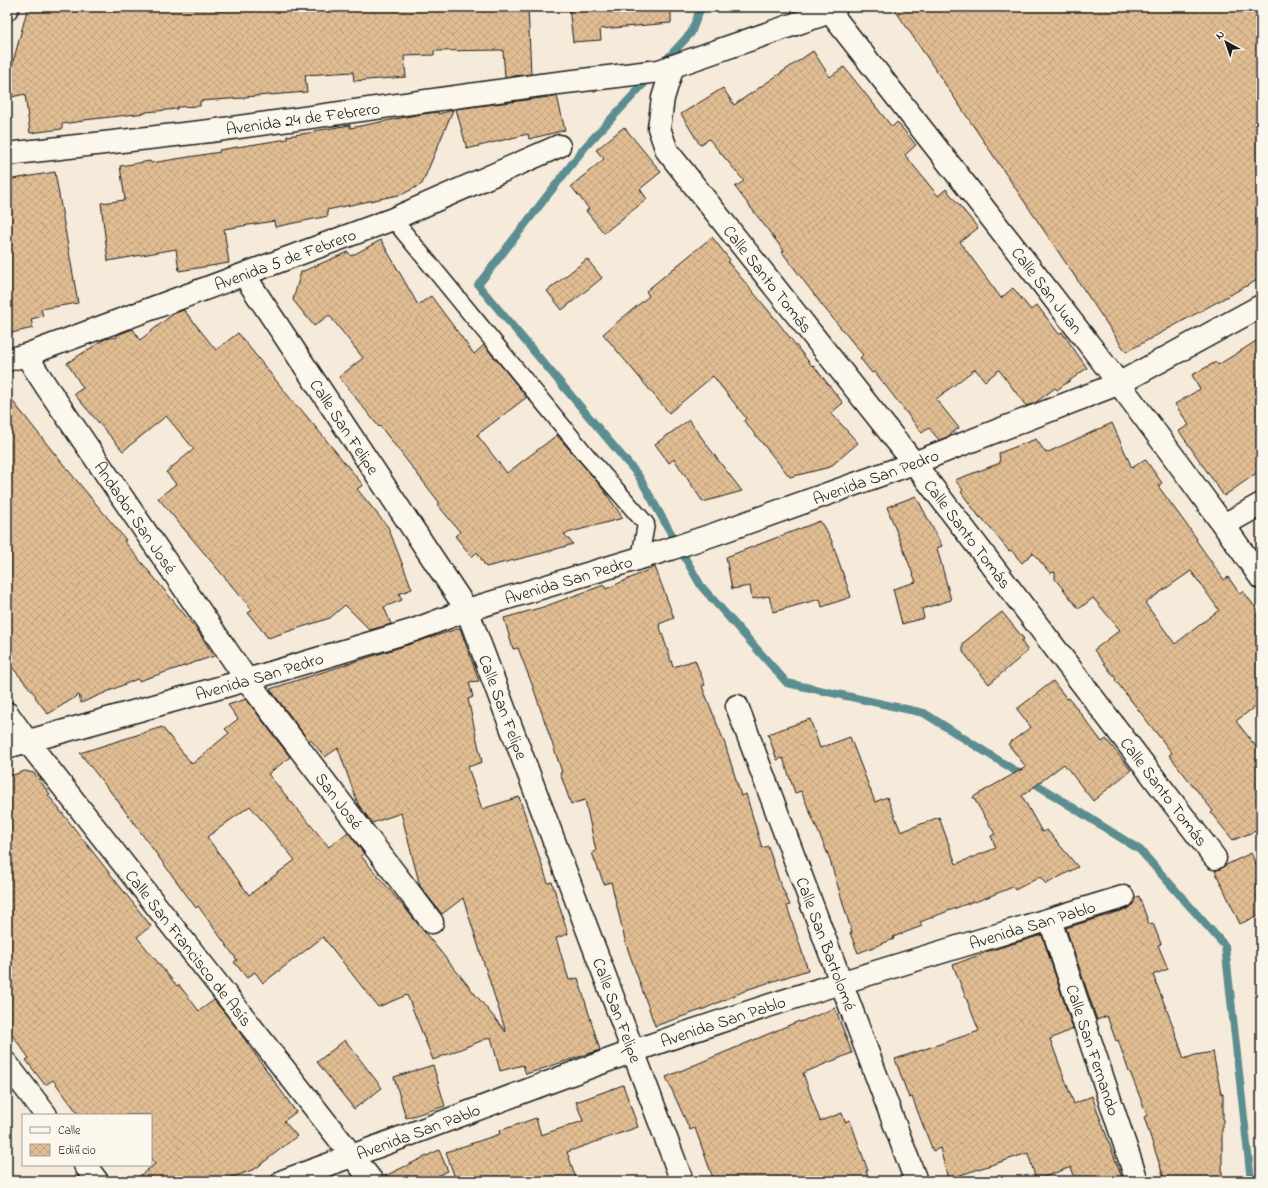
<svg xmlns="http://www.w3.org/2000/svg" width="1268" height="1188" font-family="'Indie Flower',sans-serif">
  <defs>
    <pattern id="building-cross-hatch" width="8" height="8" patternUnits="userSpaceOnUse"><rect width="8" height="8" fill="#e1bd93"/><path d="M0 0l8 8M0 8l8-8" fill="none" stroke="#c0a27e"/></pattern>
  </defs>
  <rect width="100%" height="100%" fill="#f6ebda"/>
  <filter id="ink" filterUnits="userSpaceOnUse"><feTurbulence type="fractalNoise" baseFrequency=".025" numOctaves="2"/><feDisplacementMap in="SourceGraphic" scale="8" xChannelSelector="R" yChannelSelector="G"/><feConvolveMatrix kernelMatrix="1 2 1 2 8 2 1 2 1" color-interpolation-filters="sRGB"/></filter>
  <g filter="url(#ink)">
    <g fill="none" stroke-linecap="round" stroke-linejoin="round">
      <path stroke="#5c8d91" stroke-width="8" d="M663 63 691 33 701 7
        M651 76 585 147 478 285 638 475 701 586 787 683 924 713 1140 850 1225 946 1251 1181"/>
    </g>
    <path fill="url(#building-cross-hatch)" stroke="#1c1c1c" fill-rule="evenodd" d="M28 7H528L531 74 505 77 503 50 434 51V55L404 56 406 77 354 81 353 72 305 75 307 92 244 97V98L200 101V106L177 107V109L146 112V113L84 120V121L62 124V129L30 133 25 94 7 98V73H10Z
      M569 7H671V23L600 29 601 40 573 42Z
      M893 7H1261V278L1126 352Z
      M813 51 830 77 844 67 892 127 897 122 916 145 905 155 938 196 946 189 978 228 960 242 1001 298 1013 288 1031 310 1037 305 1059 334 1062 332 1087 368 1057 390 1055 388 1035 403 1026 406 999 370 985 381 975 369 936 399 959 428 947 437 939 440 929 428 922 433 875 372 872 373 860 358 863 355 822 305 782 252 784 251 735 187 744 181 709 139 700 145 681 114 723 88 734 105Z
      M557 96 565 130 529 139 528 134 467 149 456 109Z
      M453 110 422 184 403 194 327 210 328 216 275 227 274 221 224 229 229 263 179 271 176 249 108 261 101 203 125 200 120 166 150 161 151 163 220 152 219 150 287 139V136L315 132 314 131 350 125V128L416 115 438 112V114Z
      M624 127 661 172 640 189 647 199 604 233 586 211 589 209 571 186 604 159 596 150Z
      M55 172 78 303 41 309 43 316 31 319 33 328 7 334V180Z
      M712 237 730 260 728 262 773 316 812 366 813 365 843 403 831 413 858 443 830 467 790 477 744 421 746 418 713 376 669 413 603 334 649 296 646 291Z
      M381 240 418 305 431 296 474 354 484 345 527 397 477 435 507 473 557 435 600 485 623 518 564 534 573 544 543 553 486 567 477 552 472 557 455 536 460 532 437 504 439 502 380 426 379 427 339 377 363 358 329 315 314 326 293 300 301 272 348 252 351 256Z
      M587 259 602 278 562 310 547 291Z
      M184 310 216 350 238 333 298 408 299 407 363 485 357 489 388 527 412 589 399 594 402 600 384 607 391 624 370 630 345 605 330 618 268 638 248 613 252 610 158 498 176 484 166 472 194 449 166 416 123 451 74 394 83 388 67 363 105 339 117 337V335L133 329 140 340 173 314Z
      M1261 338V470L1224 496 1179 431 1189 425 1175 404 1200 389 1192 375 1216 362 1218 365Z
      M7 394 58 458 126 540 124 541 198 631 214 656 139 681 137 679 81 703 79 695 48 714 35 697 36 696 7 661Z
      M689 420 715 456 742 491 703 502 674 459 669 463 655 444Z
      M1112 423 1132 468 1145 459 1162 483 1158 486 1197 539 1196 540 1224 580 1228 577 1240 594 1243 591 1261 615V702L1236 721 1261 753V829L1233 840 1211 813 1213 811 1169 755 1172 753 1115 680 1116 679 1094 650 1120 630 1093 598 1079 609 1055 579V572L1050 573 1033 553 1022 563 1011 550 1009 551 981 517 980 518 961 492 963 490 955 480 1000 463 999 453 1036 439 1046 453ZM1191 571 1219 610 1175 644 1145 603Z
      M916 496 942 546 937 548 951 600 922 609 924 618 902 624 893 589 916 582 887 507Z
      M820 521 831 539 851 597 822 607 820 599 773 612 769 596 752 599 750 586 732 589 726 557Z
      M655 567 674 618 659 624 673 667 695 660 705 685 702 686 725 744 741 796 746 794 762 848 768 846 779 881 790 905 787 906 808 970 749 989 704 1009 655 1026 626 944 611 882 604 884 592 853 596 851 585 800 571 804 560 773 562 772 533 687 518 648 513 649 504 618 543 607 604 585 606 589Z
      M1002 612 1024 639 1021 641 1028 651 989 684 963 652V643Z
      M460 628 479 681 469 682 473 697 468 699 482 762 468 767 482 809 519 797 548 883 552 882 568 934 556 938 569 980 578 978 600 1050 526 1074 523 1065 500 1071 491 1037 433 1060 407 995 378 1007 323 937 263 983 255 972 247 978 234 962 237 960 198 906 196 908 117 800 80 753 162 727 192 764 229 733 225 729 238 719 228 705 246 699 290 757 268 774 329 847 348 832 364 854 361 856 404 907 506 1032 463 898 442 914 420 886 401 813 372 823 358 804 338 748 325 757 311 740 309 741 270 689ZM250 806 295 860 249 895 207 837Z
      M1053 681 1067 699 1069 698 1102 742 1106 739 1131 770 1093 801 1064 764 1022 796 1042 832 1047 830 1078 867 1046 884 1040 877 1015 890 1013 887 975 902 974 901 920 922 922 926 893 937 894 939 858 953 850 933H852L829 857 801 791 795 793 783 758 777 760 768 734 810 719 820 748 850 737 875 802 887 797 901 832 939 817 956 864 996 848 991 836 995 834 973 797 1026 767 1008 744 1031 727 1017 709Z
      M25 771 34 773 50 794 48 795 151 926 137 937 177 986 179 985 199 1011 214 1000 236 1027 296 1112 284 1121 297 1136 255 1169 222 1181H133L155 1164 151 1159V1115H79L53 1080 45 1085 26 1060 29 1058 7 1028V777Z
      M1251 853 1261 874V914L1240 924 1215 871 1222 868 1224 866Z
      M1139 896 1149 924 1153 923 1161 944 1158 945 1168 969 1153 975 1173 1026 1184 1059 1195 1055 1213 1052 1221 1094H1223V1128H1222V1181H1165L1144 1117 1147 1115 1130 1072H1129L1118 1040 1116 1041 1107 1016 1097 1020 1066 928 1127 909 1132 905 1135 898Z
      M1042 935 1073 1029 1050 1039 1074 1104 1092 1096 1123 1181H1076L1071 1167 1036 1180 1028 1153 948 1179 940 1148 933 1151 912 1097 909 1098 895 1059 979 1031 953 965 989 951Z
      M835 1008 852 1053 803 1073 820 1121 842 1113 845 1122 850 1120 868 1171H866L870 1181H714L695 1128 690 1130 666 1077 799 1021 800 1022Z
      M345 1040 382 1088 354 1109 317 1062Z
      M433 1065 445 1106 406 1118 394 1077Z
      M623 1085 638 1127 567 1152 577 1181H456L446 1152 500 1134 499 1131 536 1118 541 1135 583 1121 576 1102Z
      M439 1150 448 1171 427 1181H384L383 1177Z"/>
    <g fill="none" stroke-linecap="round" stroke-linejoin="round">
      <g stroke="#1c1c1c" stroke-width="19">
        <path id="lane" d="M393 219 587 456 646 524 640 558"/>
      </g>
      <g stroke="#1c1c1c" stroke-width="25">
        <g id="street">
          <path id="s1" d="M829 7 830 12C976 199 1125 384 1261 578"/>
          <path d="M7 9 8 7"/>
          <path id="s2" d="M673 66 663 98 659 128 667 151 914 463 1215 858"/>
          <path id="s3" d="M7 154 210 131 541 85 659 71 830 12 836 7"/>
          <path id="s4" d="M244 275 467 610 682 1181"/>
          <path id="s5" d="M26 355 46 386 247 680 432 922"/>
          <path id="s6" d="M7 360 26 355 393 219 559 146"/>
          <path d="M1224 525 1261 504"/>
          <path id="s7" d="M737 706 916 1181"/>
          <path id="s8" d="M7 713 27 741 372 1181"/>
          <path id="s9" d="M1050 920 1137 1181"/>
          <path d="M7 1064 46 1115"/>
          <path d="M85 1165 97 1181"/>
          <path id="s10" d="M283 1181C401 1139 517 1093 634 1051 795 994 960 947 1123 897"/>
        </g>
      </g>
      <g stroke="#1c1c1c" stroke-width="25">
        <g id="secondary">
          <path id="s11" d="M7 747 247 680 414 630 467 610 670 549 715 534 914 463 1120 383 1261 306"/>
        </g>
      </g>
      <use href="#lane" stroke="#fbf7ec" stroke-width="16"/>
      <use href="#street" stroke="#fbf7ec" stroke-width="22"/>
      <use href="#secondary" stroke="#fbf7ec" stroke-width="22"/>
    </g>
  </g>
  <g text-anchor="middle" stroke-width="3.5" stroke-linejoin="round" paint-order="stroke">
    <g font-size="17" fill="#1c1c1c" stroke="#fbf7ec">
      <text dy="6" stroke="none"><textPath href="#s3" startOffset="298">Avenida 24 de Febrero</textPath></text>
      <text dy="6" stroke="none"><textPath href="#s6" startOffset="296">Avenida 5 de Febrero</textPath></text>
      <text dy="6" stroke="none"><textPath href="#s2" startOffset="251">Calle Santo Tomás</textPath></text>
      <text dy="6" stroke="none"><textPath href="#s1" startOffset="358">Calle San Juan</textPath></text>
      <text dy="6" stroke="none"><textPath href="#s4" startOffset="182">Calle San Felipe</textPath></text>
      <text dy="6" stroke="none"><textPath href="#s11" startOffset="910">Avenida San Pedro</textPath></text>
      <text dy="6" stroke="none"><textPath href="#s5" startOffset="196">Andador San José</textPath></text>
      <text dy="6" stroke="none"><textPath href="#s2" startOffset="575">Calle Santo Tomás</textPath></text>
      <text dy="6" stroke="none"><textPath href="#s11" startOffset="586">Avenida San Pedro</textPath></text>
      <text dy="6" stroke="none"><textPath href="#s11" startOffset="262">Avenida San Pedro</textPath></text>
      <text dy="6" stroke="none"><textPath href="#s4" startOffset="506">Calle San Felipe</textPath></text>
      <text dy="6" stroke="none"><textPath href="#s2" startOffset="899">Calle Santo Tomás</textPath></text>
      <text dy="6" stroke="none"><textPath href="#s5" startOffset="545">San José</textPath></text>
      <text dy="6" stroke="none"><textPath href="#s10" startOffset="792">Avenida San Pablo</textPath></text>
      <text dy="6" stroke="none"><textPath href="#s7" startOffset="254">Calle San Bartolomé</textPath></text>
      <text dy="6" stroke="none"><textPath href="#s8" startOffset="297">Calle San Francisco de Asís</textPath></text>
      <text dy="6" stroke="none"><textPath href="#s4" startOffset="830">Calle San Felipe</textPath></text>
      <text dy="6" stroke="none"><textPath href="#s10" startOffset="468">Avenida San Pablo</textPath></text>
      <text dy="6" stroke="none"><textPath href="#s9" startOffset="137">Calle San Fernando</textPath></text>
      <text dy="6" stroke="none"><textPath href="#s10" startOffset="144">Avenida San Pablo</textPath></text>
    </g>
  </g>
  <rect width="1268" height="1188" fill="none" stroke="#fbf7ec" stroke-width="24"/>
  <rect x="12" y="12" width="1244" height="1164" fill="none" stroke="#1c1c1c" stroke-width="1.5" filter="url(#ink)"/>
  <rect x="22" y="1114" width="130" height="52" fill="#fbf7ec" stroke="#a29f99"/>
  <rect x="30" y="1127" width="20" height="6" fill="#fbf7ec" stroke="#a29f99"/>
  <text x="58" y="1134" font-size="12" fill="#1c1c1c">Calle</text>
  <rect x="30" y="1144" width="20" height="12" fill="url(#building-cross-hatch)" stroke="#a29f99"/>
  <text x="58" y="1154" font-size="12" fill="#1c1c1c">Edificio</text>
  <g transform="translate(1226 42) rotate(320)" stroke="#fbf7ec" stroke-width="3" paint-order="stroke">
  <path d="M0-3L7 15L0 10L-7 15Z" fill="#1c1c1c"/>
  <text y="-6" font-size="11" font-weight="bold" text-anchor="middle" fill="#1c1c1c">N</text>
  </g>
</svg>
